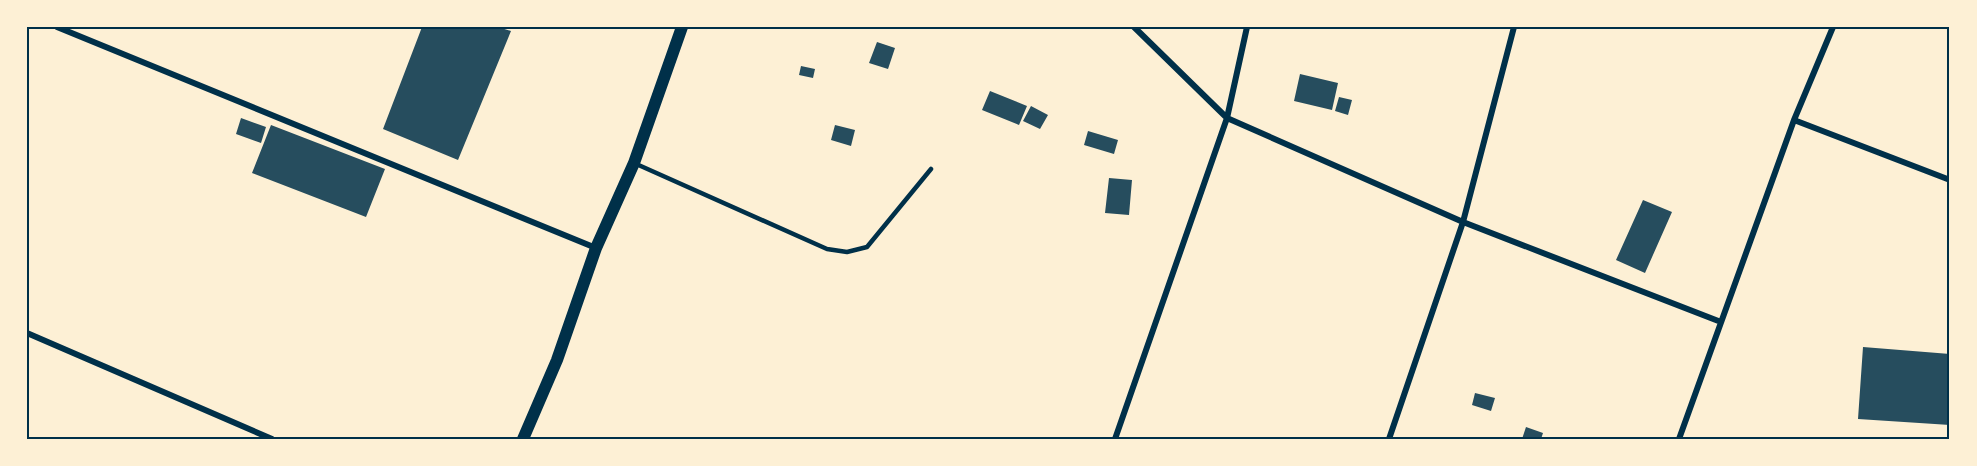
<svg xmlns="http://www.w3.org/2000/svg" width="1977" height="466" font-family="'Fira Sans',sans-serif">
  <rect width="100%" height="100%" fill="#fdf0d5"/>
  <path fill="#264d5e" d="M422 27H498L511 31 458 160 383 129Z
    M877 42 895 48 888 69 869 63Z
    M801 66 815 69 813 78 799 75Z
    M1300 74 1338 83 1332 110 1294 101Z
    M990 91 1027 106 1019 125 982 110Z
    M1339 97 1352 100 1348 115 1335 111Z
    M1031 106 1048 115 1040 129 1023 121Z
    M241 118 266 127 261 143 236 134Z
    M271 125 385 169 366 217 252 173Z
    M835 125 855 130 851 146 831 140Z
    M1088 131 1118 140 1114 154 1084 145Z
    M1109 178 1132 180 1129 215 1105 213Z
    M1643 200 1672 212 1645 273 1616 260Z
    M1863 347 1950 354V425L1858 419Z
    M1475 393 1495 398 1491 411 1472 405Z
    M1526 427 1543 433 1541 439H1522Z"/>
  <g fill="none" stroke-linecap="round" stroke-linejoin="round">
    <path stroke="#003049" stroke-width="4.5" d="M634 163 827 249 847 252 867 247 931 169"/>
    <path stroke="#003049" stroke-width="6" d="M57 27 596 248
      M1134 27 1227 118 1463 222 1721 322
      M1794 120 1950 180
      M27 333 272 439
      M1115 439 1227 118 1247 27
      M1389 439 1463 222 1514 27
      M1679 439 1794 120 1833 27"/>
    <path stroke="#003049" stroke-width="12" d="M523 439 557 360 596 248 634 163 682 27"/>
  </g>
  <rect width="1977" height="466" fill="none" stroke="#fdf0d5" stroke-width="57"/>
  <rect x="28" y="28" width="1920" height="410" fill="none" stroke="#003049" stroke-width="2"/>
</svg>
